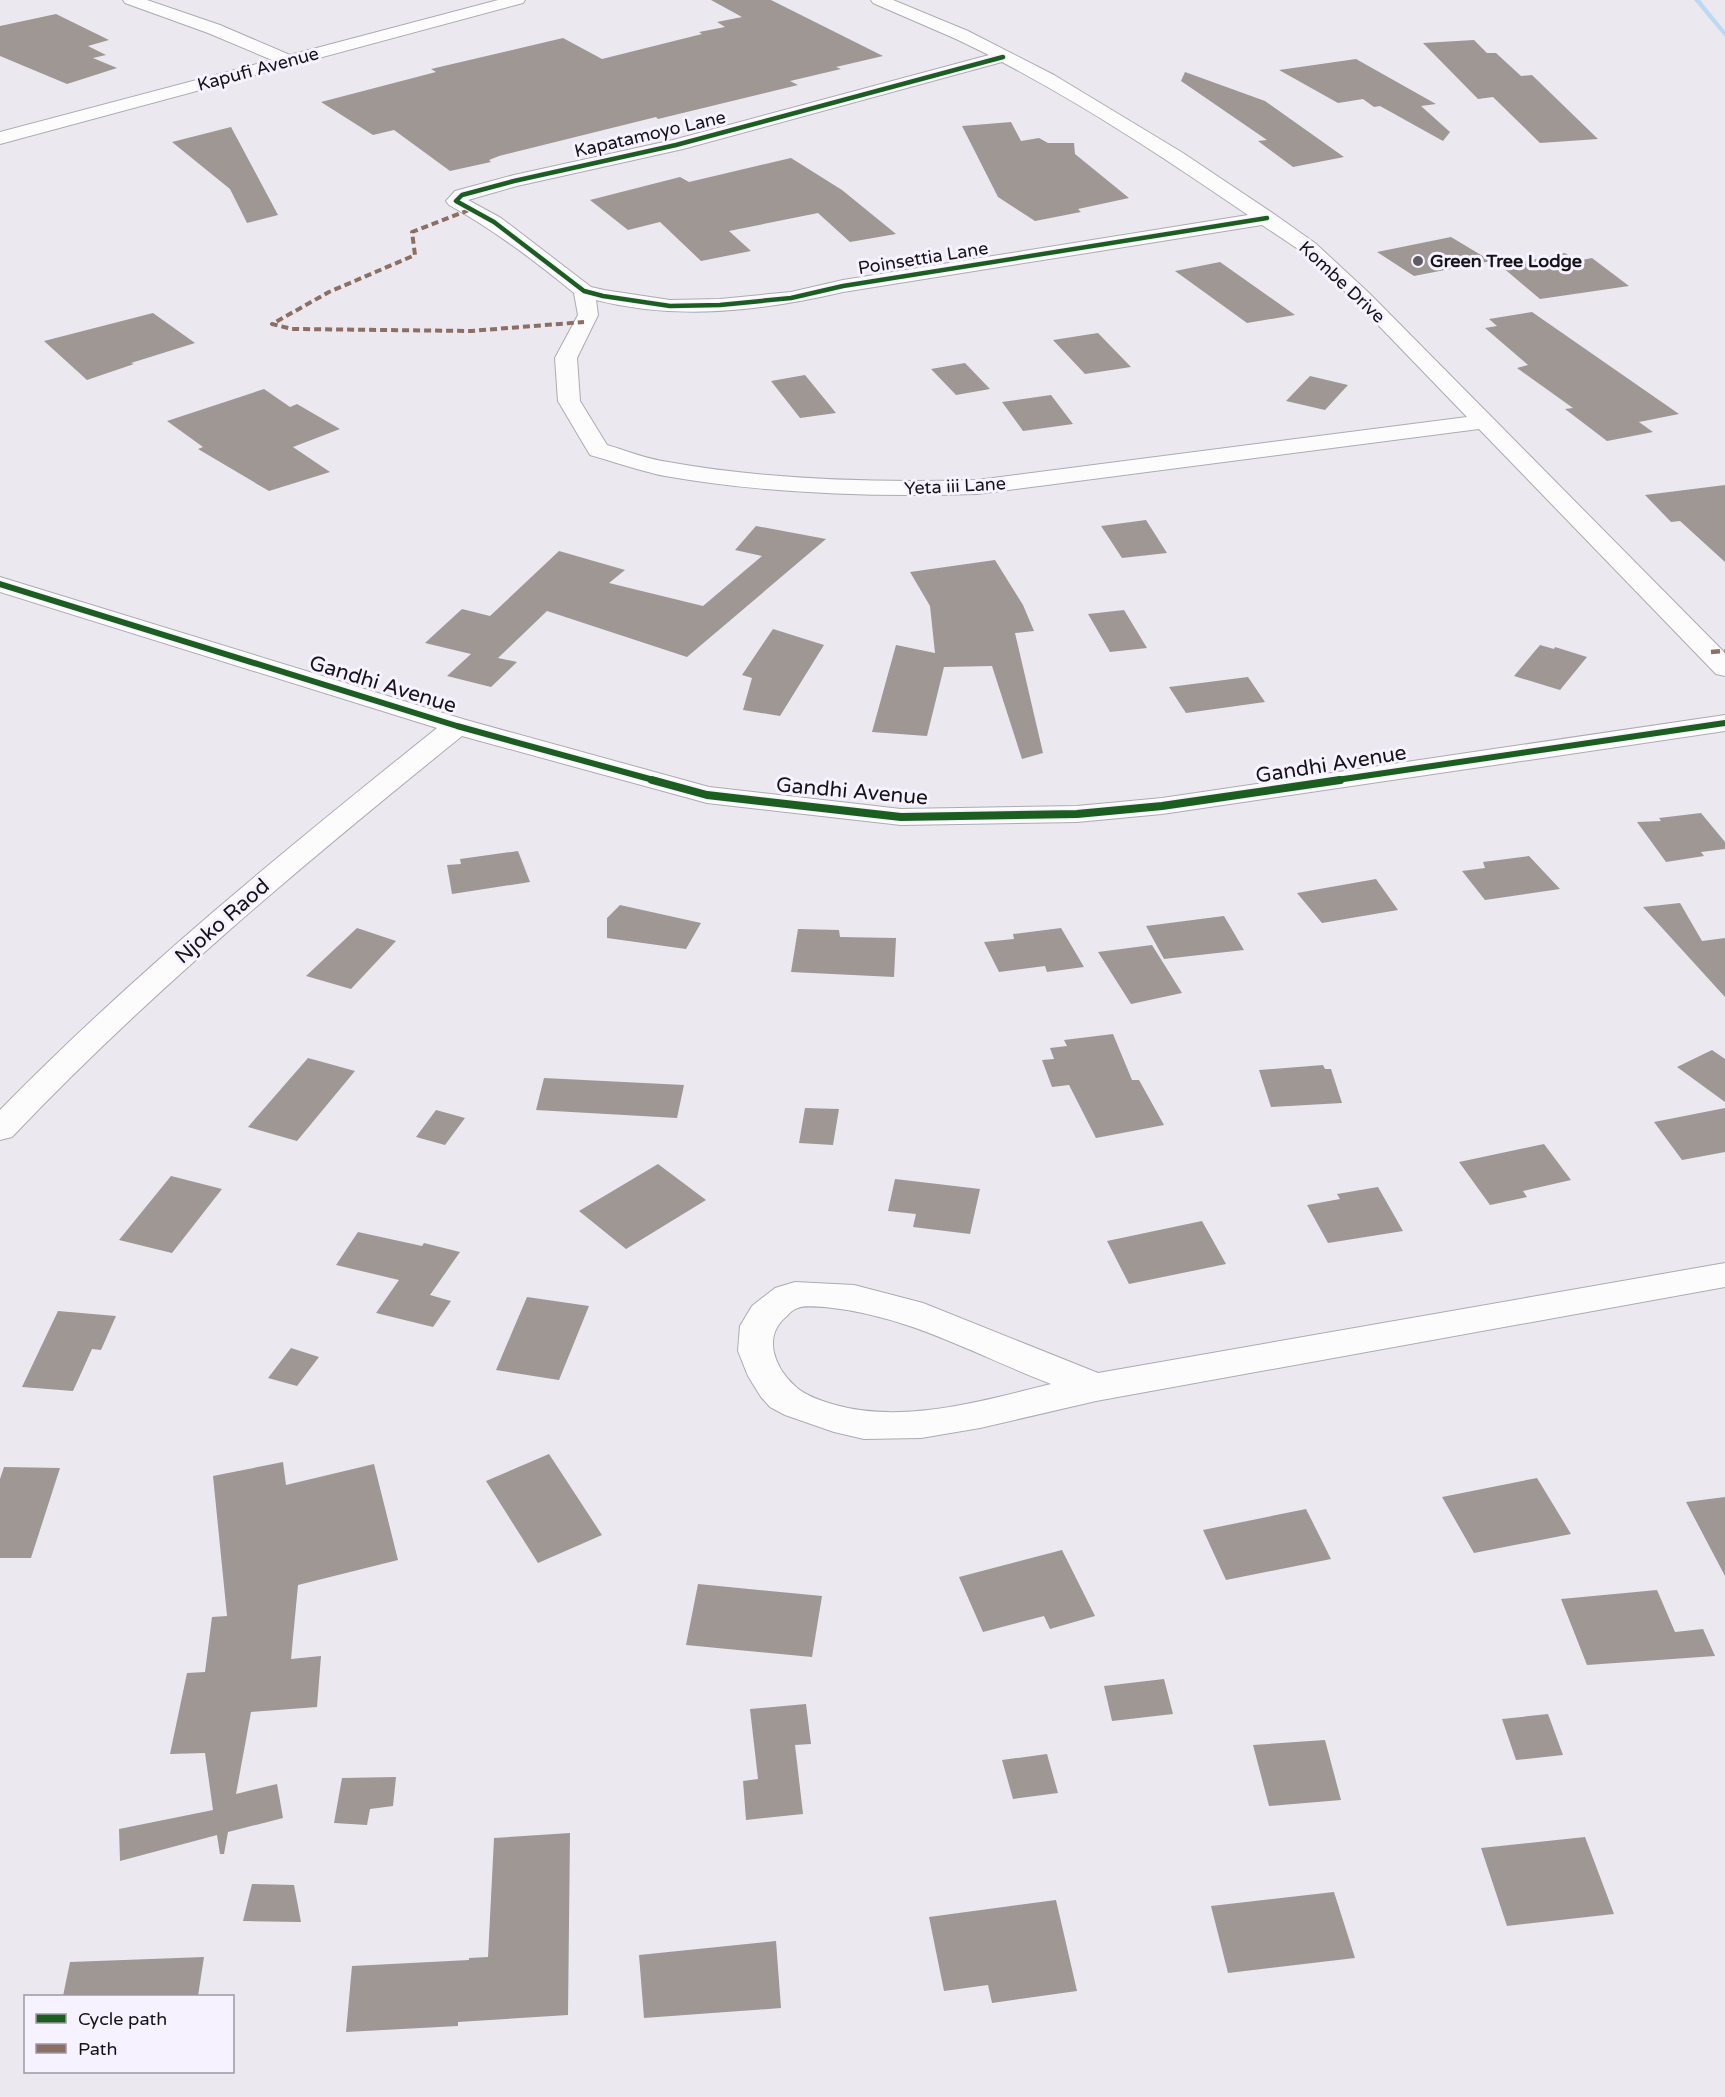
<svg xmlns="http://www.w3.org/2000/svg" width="1725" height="2097" font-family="'Varela Round',sans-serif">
  <rect width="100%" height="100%" fill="#ebe8f0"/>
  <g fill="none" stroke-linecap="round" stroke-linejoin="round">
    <path fill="#bbd9f4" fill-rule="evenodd" d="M1694 0H1700L1725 31V37Z"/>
  </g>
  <path fill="#9f9794" d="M711 0H771L883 56 836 67 841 69 790 81 798 85 658 119 656 117 499 156 489 160 491 162 450 171 394 130 373 135 321 102 436 72 431 69 563 38 602 59 702 34 699 32 725 27 717 22 742 17Z
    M56 14 109 40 88 46 106 55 93 58 117 68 67 84 0 56V26Z
    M1474 40 1487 53H1496L1521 76 1532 75 1598 139 1540 143 1493 97 1478 99 1423 43Z
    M1356 59 1436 104 1421 106 1450 132 1443 141 1380 106 1374 107 1363 99 1338 103 1279 70Z
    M1185 72 1265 101 1344 157 1293 167 1258 141 1267 140 1181 81Z
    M1011 122 1021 141 1039 138 1048 143H1074L1075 154 1129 198 1078 209 1081 212 1035 221 998 197 962 126Z
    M231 127 278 215 247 223 230 189 172 142Z
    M791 158 842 190 896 234 850 242 818 213 729 231 751 251 701 261 660 222 628 230 590 200 680 177 689 182Z
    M1451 237 1491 261 1414 276 1377 252Z
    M1565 253 1577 261 1592 258 1629 286 1540 299 1501 266Z
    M1220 262 1295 315 1247 323 1175 271Z
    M1532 312 1679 414 1639 422 1653 432 1607 441 1565 409 1573 408 1517 368 1528 365 1485 328 1497 326 1489 319Z
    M153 313 195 343 131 363 134 364 87 380 44 341Z
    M1098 333 1131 367 1085 374 1053 340Z
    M965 363 990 389 956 395 931 369Z
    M805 375 836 413 800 418 771 381Z
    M1310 376 1348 385 1325 410 1286 401Z
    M264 389 290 407 297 404 340 429 293 447 330 472 269 491 198 449 203 447 167 421Z
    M1051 395 1073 424 1023 431 1002 402Z
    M1725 485V562L1680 521 1671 522 1645 495Z
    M1146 520 1167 553 1122 558 1101 526Z
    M756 526 826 539 687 657 547 611 498 658 517 662 491 687 447 676 471 654 425 643 462 609 490 616 559 551 625 570 609 583 703 606 762 556 735 550Z
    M995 560 1023 605 1034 631 1015 633 1043 753 1022 759 992 666 944 667 927 736 872 732 896 645 935 653 930 606 910 572Z
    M1124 610 1147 648 1110 652 1088 614Z
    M773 629 824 645 780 716 743 710 752 678 742 675Z
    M1540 645 1554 649 1555 647 1587 657 1560 690 1514 676Z
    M1248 677 1265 702 1186 713 1169 687Z
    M1701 813 1725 842V849L1701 852 1704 856 1666 862 1637 822 1661 821 1659 818Z
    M518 851 530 882 452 894 447 865 461 864 460 859Z
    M1529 856 1560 889 1485 900 1462 871 1485 868 1483 862Z
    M1376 879 1398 910 1322 923 1297 893Z
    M1680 903 1702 941 1725 938V997L1643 907Z
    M620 905 701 923 686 949 607 938V918Z
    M1224 916 1244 950 1164 959 1146 926Z
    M357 928 396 941 351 989 306 976Z
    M1061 928 1084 967 1047 972 1045 966 999 972 984 942 1014 939 1013 934Z
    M798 929 839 930 840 937 896 938 894 977 791 972Z
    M1152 945 1182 993 1131 1004 1098 952Z
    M1113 1034 1132 1080H1139L1164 1125 1096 1138 1069 1085 1052 1087 1042 1060 1054 1059 1050 1048 1067 1046 1064 1040Z
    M1712 1050 1725 1059V1102L1677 1067Z
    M308 1058 355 1071 297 1141 248 1127Z
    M1323 1065 1325 1069H1331L1342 1103 1271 1107 1259 1070Z
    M544 1078 684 1085 677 1118 536 1110Z
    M805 1108 839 1109 833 1145 799 1143Z
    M1725 1108V1152L1682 1160 1654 1122Z
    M436 1110 465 1118 445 1145 416 1137Z
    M1544 1144 1571 1180 1523 1191 1527 1197 1490 1205 1459 1162Z
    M658 1164 706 1200 626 1249 579 1211Z
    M171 1176 222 1189 172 1253 119 1240Z
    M895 1179 980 1189 970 1234 913 1227 916 1214 888 1211Z
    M1378 1187 1403 1231 1328 1243 1307 1205 1340 1199 1337 1194Z
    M1202 1221 1226 1264 1129 1284 1107 1241Z
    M358 1232 422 1246 424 1243 460 1252 430 1295 451 1301 433 1327 376 1313 399 1280 336 1265Z
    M527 1297 589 1306 559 1380 496 1370Z
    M58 1311 116 1316 101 1350 92 1349 73 1391 22 1387Z
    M291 1348 319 1357 297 1386 268 1378Z
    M549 1454 602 1535 538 1563 486 1481Z
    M283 1462 286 1485 374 1464 398 1560 298 1585 291 1659 321 1656 317 1707 251 1712 236 1794 277 1784 283 1818 228 1832 224 1854H220L217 1835 120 1861 119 1829 213 1810 205 1753 170 1754 187 1673 205 1672 212 1617 227 1616 213 1476Z
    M4 1467 60 1468 31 1558H0V1479Z
    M1537 1478 1571 1534 1474 1553 1442 1497Z
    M1725 1497V1576L1686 1502Z
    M1306 1509 1331 1559 1226 1580 1203 1530Z
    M1062 1550 1095 1616 1050 1629 1044 1616 983 1632 959 1577Z
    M698 1584 822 1596 812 1657 686 1645Z
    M1657 1590 1675 1632 1703 1629 1715 1656 1587 1665 1561 1599Z
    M1164 1679 1173 1714 1112 1721 1104 1686Z
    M806 1704 811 1744 795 1745 803 1814 746 1820 743 1781 758 1779 750 1709Z
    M1548 1714 1563 1755 1516 1760 1502 1719Z
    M1325 1740 1341 1800 1269 1806 1253 1745Z
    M1047 1754 1058 1793 1013 1799 1002 1760Z
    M396 1777 393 1806 370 1809 367 1825 334 1823 342 1778Z
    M570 1833 568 2015 458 2022V2026L346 2032 352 1966 469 1960V1958L488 1957 494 1838Z
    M1585 1837 1614 1914 1507 1926 1481 1848Z
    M252 1884 294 1885 301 1922 243 1921Z
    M1334 1892 1355 1958 1228 1973 1211 1906Z
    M1056 1900 1077 1991 992 2003 988 1985 944 1991 929 1917Z
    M776 1941 781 2008 644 2018 639 1955Z
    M204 1957 198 1996H63L70 1962Z"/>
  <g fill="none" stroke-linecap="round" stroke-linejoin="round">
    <g stroke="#adabb1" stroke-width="2">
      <path id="street" d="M123 0H147L220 25 290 55 498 0H525L523 3 0 144V132L272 60 208 33 125 3Z
        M871 0H893L968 31 1054 75 1183 153 1274 214 1315 243 1369 293 1725 653V676L1716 674 1479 429 977 494C874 497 767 494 665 476 640 471 615 462 590 455L558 401 555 358 578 315 574 293C534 260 494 230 449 205L446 201 455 191 514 175 673 140 989 55 956 39 873 3ZM1002 62C1088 107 1169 161 1248 215L843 280 791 292 720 299 670 300 604 290 591 287 501 218 468 200 517 186 683 149ZM1262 225 1301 251 1355 301 1467 417 977 480C875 483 769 480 668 462 647 459 627 451 607 445L580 401 577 358 598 315 596 300C678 321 762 311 843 292Z
        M0 577 466 720 709 787 901 809 1077 806 1162 798 1725 715V731L1162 814 1077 822 901 825 707 803 462 736C305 863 151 991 12 1137L0 1140V1110C136 971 286 849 437 728L0 592Z
        M1725 1263V1287L1096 1401 980 1428 921 1438 864 1439 834 1432 785 1415 770 1407 761 1397 748 1376 738 1351 740 1326 752 1306 775 1288 795 1282 854 1285 923 1303 1098 1373ZM825 1307C911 1316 973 1354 1051 1384 981 1401 903 1425 832 1404 819 1400 804 1395 795 1386 774 1367 762 1336 787 1316 789 1313 794 1309 798 1308 805 1305 817 1307 825 1307Z"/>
    </g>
    <use href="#street" fill="#fcfcfd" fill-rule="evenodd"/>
    <path stroke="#8d6e63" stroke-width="4" stroke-dasharray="7 4" stroke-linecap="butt" d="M469 210 412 232 415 255 329 292 272 324 292 329 471 331 584 322"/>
    <path stroke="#8d6e63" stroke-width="4.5" stroke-dasharray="9 4.5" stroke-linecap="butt" d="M1711 652 1725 651"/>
    <g stroke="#f7f2ff" stroke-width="7">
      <path id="cycleway-far2" d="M1003 57 676 145 514 181 462 195 456 201 494 222 584 291 603 296 670 306 720 305 791 298 843 286 1267 218"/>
    </g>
    <g stroke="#f7f2ff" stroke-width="9">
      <path id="cycleway-far1" d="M0 584 457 726 657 781
        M1330 781 1725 723"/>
    </g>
    <g stroke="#f7f2ff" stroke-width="11">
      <path id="cycleway" d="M652 780 707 795 901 817 1077 814 1162 806 1340 780"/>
    </g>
    <use href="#cycleway-far2" stroke="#1b5e20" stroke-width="4.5"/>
    <use href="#cycleway-far1" stroke="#1b5e20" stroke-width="6"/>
    <use href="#cycleway" stroke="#1b5e20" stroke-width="8"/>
  </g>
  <circle fill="#605e64" stroke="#f7f2ff" stroke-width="2" cx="1418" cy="261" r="6"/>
  <g text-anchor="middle" stroke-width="6" stroke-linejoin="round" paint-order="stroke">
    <g font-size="18" fill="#151318" stroke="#f7f2ff">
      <text transform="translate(258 69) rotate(-15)" y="6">Kapufi Avenue</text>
      <text transform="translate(650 134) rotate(-13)" y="6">Kapatamoyo Lane</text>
      <text transform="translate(923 258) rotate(-9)" y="6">Poinsettia Lane</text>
      <text transform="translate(1342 282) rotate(43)" y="6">Kombe Drive</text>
      <text transform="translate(955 486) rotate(-3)" y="6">Yeta iii Lane</text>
    </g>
    <g font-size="18" font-weight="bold" fill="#151318" stroke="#f7f2ff" text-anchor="start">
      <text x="1430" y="267">Green Tree Lodge</text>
    </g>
    <g font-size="21" fill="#151318" stroke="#f7f2ff">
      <text transform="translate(383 684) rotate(17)" y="7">Gandhi Avenue</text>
      <text transform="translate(1331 764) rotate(-9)" y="7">Gandhi Avenue</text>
      <text transform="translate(852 791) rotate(5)" y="7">Gandhi Avenue</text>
      <text transform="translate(222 921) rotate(-41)" y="7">Njoko Raod</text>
    </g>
  </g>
  <rect x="24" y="1995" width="210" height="78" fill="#f7f2ff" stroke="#9d99a3" stroke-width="1.5"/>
  <rect x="36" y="2014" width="30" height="9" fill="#1b5e20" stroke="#9d99a3" stroke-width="1.5"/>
  <text x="78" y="2025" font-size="18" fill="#151318">Cycle path</text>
  <rect x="36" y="2044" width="30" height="9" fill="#8d6e63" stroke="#9d99a3" stroke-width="1.5"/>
  <text x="78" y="2055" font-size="18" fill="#151318">Path</text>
</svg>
